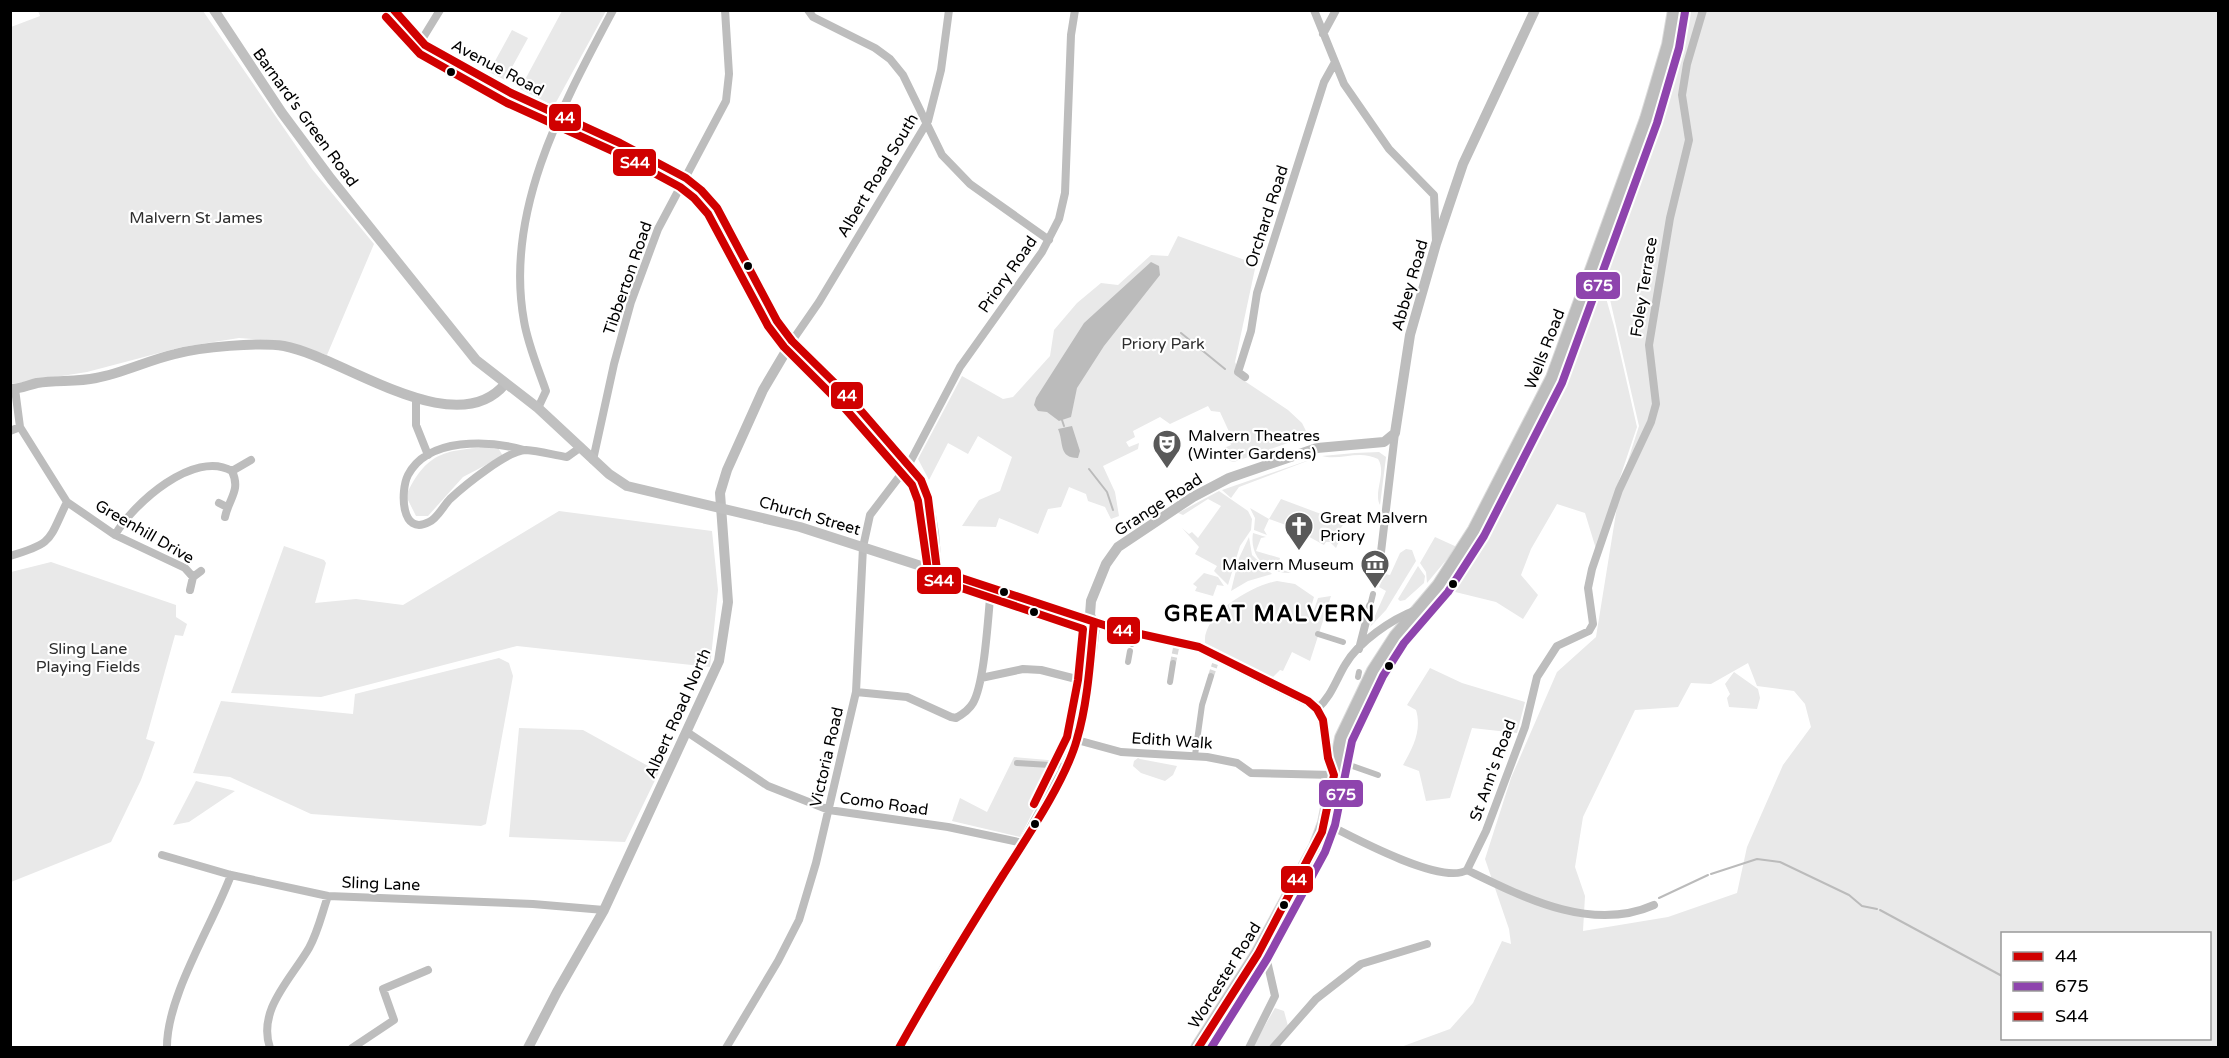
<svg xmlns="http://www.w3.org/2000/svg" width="2229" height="1058" font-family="'Varela Round',sans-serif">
  <rect width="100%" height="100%" fill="#fff"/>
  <path fill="#e9e9e9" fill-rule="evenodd" d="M38 11H203L312 169 374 244 327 355 281 341 239 338 182 347 87 372 11 384V27L40 16Z
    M562 11H606L554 106 520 89Z
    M1683 11H2218V1047L1398 1048 1450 1029 1473 1003 1502 941 1511 944 1509 929 1485 859 1511 778 1557 672 1596 637 1621 482 1639 426 1603 269 1653 139 1678 42ZM1748 663 1757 686 1794 691 1805 704 1811 727 1783 765 1747 847 1737 893 1668 917 1583 931 1585 896 1575 867 1583 817 1635 710 1678 707 1691 683 1711 684ZM2002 934H2210V1038H2002Z
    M512 30 528 38 505 80 489 72Z
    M1178 236 1256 264 1235 362 1243 380 1288 410 1302 423 1306 431 1305 437 1234 462 1230 461 1224 448 1231 445 1228 437 1231 436 1220 412 1211 411 1208 406 1170 424 1160 417 1133 431 1135 437 1126 442 1129 447 1139 443 1138 449 1103 466 1115 492 1119 516 1111 519 1105 507 1088 501 1086 494 1069 487 1061 507 1048 509 1038 534 999 518 996 527 962 526 979 500 1000 491 1012 457 978 436 968 454 948 443 929 480 918 459 962 376 1003 399 1013 397 1050 356 1054 330 1077 303 1101 283 1118 285 1151 255 1168 256Z
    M1598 270 1614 326 1637 427 1596 549 1585 513 1557 504 1531 549 1521 575 1538 595 1523 619 1496 602 1443 589 1470 544Z
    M497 446 503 456 463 477 428 516H416L406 496C428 448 448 451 497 446Z
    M1355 453 1379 452 1386 457 1380 505C1373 492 1387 473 1378 459 1359 449 1340 461 1322 456Z
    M1315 458 1239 487 1231 498 1222 490Z
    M1219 491 1248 511 1252 519 1251 530 1240 546 1228 585 1214 571 1217 566 1195 554 1199 547 1182 528 1189 534 1192 532 1198 538 1221 506 1208 499 1183 515 1178 513Z
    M1281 499 1337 520 1343 525 1336 535 1340 539 1336 548 1330 542H1326L1324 545 1304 534 1295 533 1294 528 1269 519 1264 530 1267 535 1254 530 1255 518 1250 508 1269 519Z
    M559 511 712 531 718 590 710 667 517 646 321 697 231 693 284 546 324 560 326 563 315 603 356 599 403 605Z
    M1253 533 1266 537 1261 538 1256 551 1280 558 1278 568 1291 573C1267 574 1249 557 1253 533Z
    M1249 537 1252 555 1272 574 1248 581 1231 591 1239 558Z
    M1435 537 1457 547 1427 583 1426 572 1420 563Z
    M1406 549 1412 550 1416 561 1386 610 1370 627 1386 591 1379 587 1385 574 1390 575 1400 553Z
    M51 562 176 605V617L187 624 183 636 175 635 146 739 155 742 141 780 111 842 11 882V572Z
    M1418 566 1425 576 1424 583 1405 600 1400 601 1398 599Z
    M1204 573 1218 577 1224 586 1217 585 1213 596 1195 591 1197 587 1193 584Z
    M1277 581 1295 584 1314 597 1309 614 1314 610 1318 598 1331 596 1310 661 1292 652 1283 671 1280 670 1273 677 1205 643C1202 614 1253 585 1277 581Z
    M499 658 509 663 513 676 486 824 481 826 311 814 230 777 193 773 221 701 353 714 355 694Z
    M1430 668 1462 683 1525 702 1517 733 1472 728 1450 798 1426 801 1419 771 1403 765C1413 748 1422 730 1416 710L1407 705Z
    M1734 672 1758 689 1760 698 1757 709 1729 707 1727 698 1730 694 1725 684Z
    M519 728 583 730 659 772 625 842 509 837Z
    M1014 757 1059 761 1020 837 952 821 960 798 987 812Z
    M1138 758 1140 759 1177 766 1173 775 1165 781 1141 773 1133 766 1134 761Z
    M196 781 235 791 189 822 173 825Z
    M1275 1008 1284 1011 1288 1026 1269 1047 1252 1048Z"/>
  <path fill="#bbb" d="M1151 262 1159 266 1160 275 1104 346 1077 388 1071 417 1059 421 1047 412 1038 411 1034 405 1036 398 1084 323Z
    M1072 426 1080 451 1078 458C1058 458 1064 442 1058 429Z"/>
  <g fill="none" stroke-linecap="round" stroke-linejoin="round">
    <path stroke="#bbb" stroke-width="2" d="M1181 333 1225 369
      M1062 420 1064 426
      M1089 469 1107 492 1113 510
      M1711 874 1757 859 1780 862 1849 895 1862 906 1877 909
      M1659 898 1708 875
      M1880 910 2002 976"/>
    <path stroke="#d9d9d9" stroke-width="6" stroke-dasharray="6 3" stroke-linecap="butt" d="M1173 663 1176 648
      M1211 676 1215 664"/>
    <g stroke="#dbdbdb" stroke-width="16">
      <path id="trunk" d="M1198 1048 1258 954 1316 847 1325 823 1342 738 1374 671 1396 637 1439 586 1475 530 1553 378 1647 119 1669 45 1675 10"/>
    </g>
    <path stroke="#bdbdbd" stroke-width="6" d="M1375 585 1379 569
      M1370 606 1373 594
      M1318 634 1343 642
      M1132 644 1134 633
      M1128 662 1130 651
      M1358 677 1359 672
      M1170 682 1173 663
      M1195 755 1202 705 1211 676
      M1338 761 1378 775
      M1017 763 1066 766"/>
    <path stroke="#bdbdbd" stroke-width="8" d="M808 10 813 17 875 48 890 59 903 75 942 155 970 184 1049 240
      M1314 10 1344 84 1389 149 1434 195 1436 241
      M1323 34 1336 10
      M421 41 440 10
      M792 341 819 302 928 121 941 70 949 10
      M1245 377 1238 372 1251 331 1257 293 1324 82 1334 64
      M15 389 20 427 67 502 115 535 185 568 193 577 190 590
      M416 399V425L428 455
      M538 408 546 391C538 368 528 345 524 321 504 211 563 104 613 10
      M10 431 20 427
      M524 450C489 440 428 437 408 475 400 491 401 537 429 522 437 519 444 505 450 499 464 486 508 450 526 450 539 451 554 455 567 457L581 447
      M593 460 614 364 631 302 658 229 726 101 729 74 725 10
      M232 471 251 460
      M219 503 227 507
      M115 535C133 504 194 449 232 471 241 491 229 498 225 517
      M10 556C54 543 48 541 67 502
      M1379 569 1395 433
      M193 577 201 571
      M1359 649 1370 606
      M981 678 1023 669 1041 670 1088 682
      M856 692 907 697 951 717 956 718C963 714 969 710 973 703 985 682 988 615 991 588
      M1317 709C1331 697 1336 680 1345 665 1358 642 1392 619 1416 610
      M687 732 768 786 829 810 948 827 1023 843
      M1077 740 1121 752 1207 757 1237 763 1251 773 1334 775
      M1325 823C1350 836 1442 886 1467 870 1523 897 1591 933 1654 905
      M162 855 231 875 328 896 533 904 604 910
      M1467 870 1486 831 1525 727 1537 677 1557 646 1589 631 1593 624 1588 588 1592 569 1619 490 1651 422 1656 404 1649 345 1670 218 1689 140 1682 95 1687 64 1703 10
      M167 1048C166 997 213 924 231 875
      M270 1048C257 1010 291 979 309 948 318 932 322 913 328 896
      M352 1048 394 1020 383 989 428 970
      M726 1048 778 961 799 920 816 863 856 692 863 547 870 515 909 464 960 367 1042 252 1059 219 1065 193 1071 35 1075 10
      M1249 1048 1275 996 1267 961 1258 954
      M1273 1048 1316 999 1361 964 1427 944"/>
    <path stroke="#bdbdbd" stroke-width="10" d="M394 10 425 45 511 93 620 143 686 178 701 190 717 208 777 321 792 341 850 398 921 480 928 498 934 533 937 570
      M10 389C20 389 28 385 37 383 57 380 77 382 96 378 123 373 149 360 175 354 201 347 258 342 284 346 343 357 455 444 505 384
      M528 1048 557 992 604 910 719 661 728 602 720 493 727 470 763 390 792 341
      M899 1048 945 967 1023 843 1066 766 1077 740 1088 682 1095 627 1090 615 1091 601 1106 564 1118 547 1193 497 1229 478 1317 448 1384 442 1395 433 1410 335 1436 244 1463 164 1535 10"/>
    <path stroke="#c0c0c0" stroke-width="10" d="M214 10 282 113 331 179 476 360 538 408 609 474 627 486 800 527 1113 628 1198 647 1314 705C1331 725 1322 753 1334 775"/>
    <use href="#trunk" stroke="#bdbdbd" stroke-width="14"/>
    <g stroke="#fff" stroke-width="12">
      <path id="bus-1" d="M394 10 425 45 511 93 620 143 686 178 701 190 717 208 777 321 792 341 850 398 921 480 928 498 937 570
        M937 570 1113 628 1199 647 1308 701 1317 709 1323 720 1328 758 1334 775 1322 832 1258 954 1198 1048
        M899 1048C932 989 967 932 1003 875 1026 839 1066 780 1077 739 1088 702 1090 661 1094 622"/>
    </g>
    <g stroke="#fff" stroke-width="12">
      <path id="bus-2" d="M1211 1048 1267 959 1325 852 1335 825 1352 741 1383 676 1404 643 1448 592 1484 536 1562 383 1657 123 1679 48 1685 12"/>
    </g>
    <g stroke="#fff" stroke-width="12">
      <path id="bus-3" d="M386 17 420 54 507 103 615 152 680 187 694 198 708 214 768 326 784 347 842 405 912 485 918 501 929 577 1083 629 1078 680 1067 737 1034 804"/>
    </g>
    <use href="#bus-1" stroke="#d00000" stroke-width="8"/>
    <use href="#bus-2" stroke="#8e44ad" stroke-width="8"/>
    <use href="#bus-3" stroke="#d00000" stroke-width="8"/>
  </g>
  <defs>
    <g id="theatre-pin" transform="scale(1.5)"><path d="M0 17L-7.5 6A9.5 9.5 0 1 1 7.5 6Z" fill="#595959" stroke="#fff"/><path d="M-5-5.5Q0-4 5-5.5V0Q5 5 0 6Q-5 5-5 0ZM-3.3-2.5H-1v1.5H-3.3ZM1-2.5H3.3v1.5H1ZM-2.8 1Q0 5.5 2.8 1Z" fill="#fff"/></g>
    <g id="church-pin" transform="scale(1.5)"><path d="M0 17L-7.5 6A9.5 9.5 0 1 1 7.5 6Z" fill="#595959" stroke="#fff"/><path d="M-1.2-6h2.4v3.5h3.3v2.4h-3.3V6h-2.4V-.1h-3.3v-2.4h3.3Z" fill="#fff"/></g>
    <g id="museum-pin" transform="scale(1.5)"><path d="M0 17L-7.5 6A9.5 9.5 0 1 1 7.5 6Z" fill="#595959" stroke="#fff"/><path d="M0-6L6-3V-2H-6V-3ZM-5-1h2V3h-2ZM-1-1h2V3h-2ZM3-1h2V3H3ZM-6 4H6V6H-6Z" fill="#fff"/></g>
  </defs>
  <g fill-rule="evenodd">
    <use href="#theatre-pin" x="1167" y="444"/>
    <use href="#church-pin" x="1299" y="526"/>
    <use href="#museum-pin" x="1375" y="564"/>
  </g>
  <g fill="#000" stroke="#fff" stroke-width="2">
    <circle cx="451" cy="72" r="5"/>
    <circle cx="748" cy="266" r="5"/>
    <circle cx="1453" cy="584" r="5"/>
    <circle cx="1004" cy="592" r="5"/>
    <circle cx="1034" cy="612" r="5"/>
    <circle cx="1389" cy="666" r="5"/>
    <circle cx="1035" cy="824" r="5"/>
    <circle cx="1284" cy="905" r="5"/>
  </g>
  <g text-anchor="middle" stroke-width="4.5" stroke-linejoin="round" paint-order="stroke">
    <g font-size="16" fill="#000" stroke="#fff">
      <text transform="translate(498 67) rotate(28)" y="6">Avenue Road</text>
      <text transform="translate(306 117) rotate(54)" y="6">Barnard's Green Road</text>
      <text transform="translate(877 175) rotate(-59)" y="6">Albert Road South</text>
      <text transform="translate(1266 216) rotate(-72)" y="6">Orchard Road</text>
      <text transform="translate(1007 274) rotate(-55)" y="6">Priory Road</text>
      <text transform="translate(627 278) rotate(-71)" y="6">Tibberton Road</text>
      <text transform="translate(1409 285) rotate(-74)" y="6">Abbey Road</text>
      <text transform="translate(1643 287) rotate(-81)" y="6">Foley Terrace</text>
      <text transform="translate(1544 349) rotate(-69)" y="6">Wells Road</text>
      <text transform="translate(1158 504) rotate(-33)" y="6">Grange Road</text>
      <text transform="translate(810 515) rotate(16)" y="6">Church Street</text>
      <text transform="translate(145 531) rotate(30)" y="6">Greenhill Drive</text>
      <text transform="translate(677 713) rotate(-66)" y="6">Albert Road North</text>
      <text transform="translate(1172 740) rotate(4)" y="6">Edith Walk</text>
      <text transform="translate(826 757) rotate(-77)" y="6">Victoria Road</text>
      <text transform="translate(1492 770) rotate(-70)" y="6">St Ann's Road</text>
      <text transform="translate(884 803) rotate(8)" y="6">Como Road</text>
      <text transform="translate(381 883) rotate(2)" y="6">Sling Lane</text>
      <text transform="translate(1224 975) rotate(-58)" y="6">Worcester Road</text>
    </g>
    <g font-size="16" fill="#2e2e2e" stroke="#fff">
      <text x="196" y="223">Malvern St James</text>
      <text x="1163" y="349">Priory Park</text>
      <text x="88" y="654">Sling Lane<tspan x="88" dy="18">Playing Fields</tspan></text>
    </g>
    <g font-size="16" fill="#000" stroke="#fff" text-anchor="start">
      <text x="1188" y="441">Malvern Theatres<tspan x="1188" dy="18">(Winter Gardens)</tspan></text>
      <text x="1320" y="523">Great Malvern<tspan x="1320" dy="18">Priory</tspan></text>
      <text x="1354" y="570" text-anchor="end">Malvern Museum</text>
    </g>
    <g font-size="22" font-weight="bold" letter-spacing="1.5" fill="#000" stroke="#fff">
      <text x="1270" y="621">GREAT MALVERN</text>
    </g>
  </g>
  <g stroke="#fff" stroke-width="2">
    <rect x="548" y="103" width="34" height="29" rx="6" fill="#d00000"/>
    <rect x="612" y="148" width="45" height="29" rx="6" fill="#d00000"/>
    <rect x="1575" y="271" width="46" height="29" rx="6" fill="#8e44ad"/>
    <rect x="830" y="381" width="34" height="29" rx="6" fill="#d00000"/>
    <rect x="916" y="566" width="46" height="29" rx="6" fill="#d00000"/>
    <rect x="1106" y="616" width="35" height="29" rx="6" fill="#d00000"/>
    <rect x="1318" y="779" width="46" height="29" rx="6" fill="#8e44ad"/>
    <rect x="1280" y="865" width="34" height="29" rx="6" fill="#d00000"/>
  </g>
  <g font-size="16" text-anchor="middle" font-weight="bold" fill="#fff">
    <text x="565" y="123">44</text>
    <text x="635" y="168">S44</text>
    <text x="1598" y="291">675</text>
    <text x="847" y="401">44</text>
    <text x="939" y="586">S44</text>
    <text x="1123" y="636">44</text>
    <text x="1341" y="800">675</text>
    <text x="1297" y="885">44</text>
  </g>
  <rect width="2229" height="1058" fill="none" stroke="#000000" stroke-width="24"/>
  <rect x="2001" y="932" width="210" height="108" fill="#ffffff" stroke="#999999" stroke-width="1.5"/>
  <rect x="2013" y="952" width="30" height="9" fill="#d00000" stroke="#999999" stroke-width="1.5"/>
  <text x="2055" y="962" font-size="18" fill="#000000">44</text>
  <rect x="2013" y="982" width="30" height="9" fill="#8e44ad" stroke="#999999" stroke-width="1.5"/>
  <text x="2055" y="992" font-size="18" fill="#000000">675</text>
  <rect x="2013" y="1012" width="30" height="9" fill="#d00000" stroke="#999999" stroke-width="1.5"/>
  <text x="2055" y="1022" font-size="18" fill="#000000">S44</text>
</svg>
